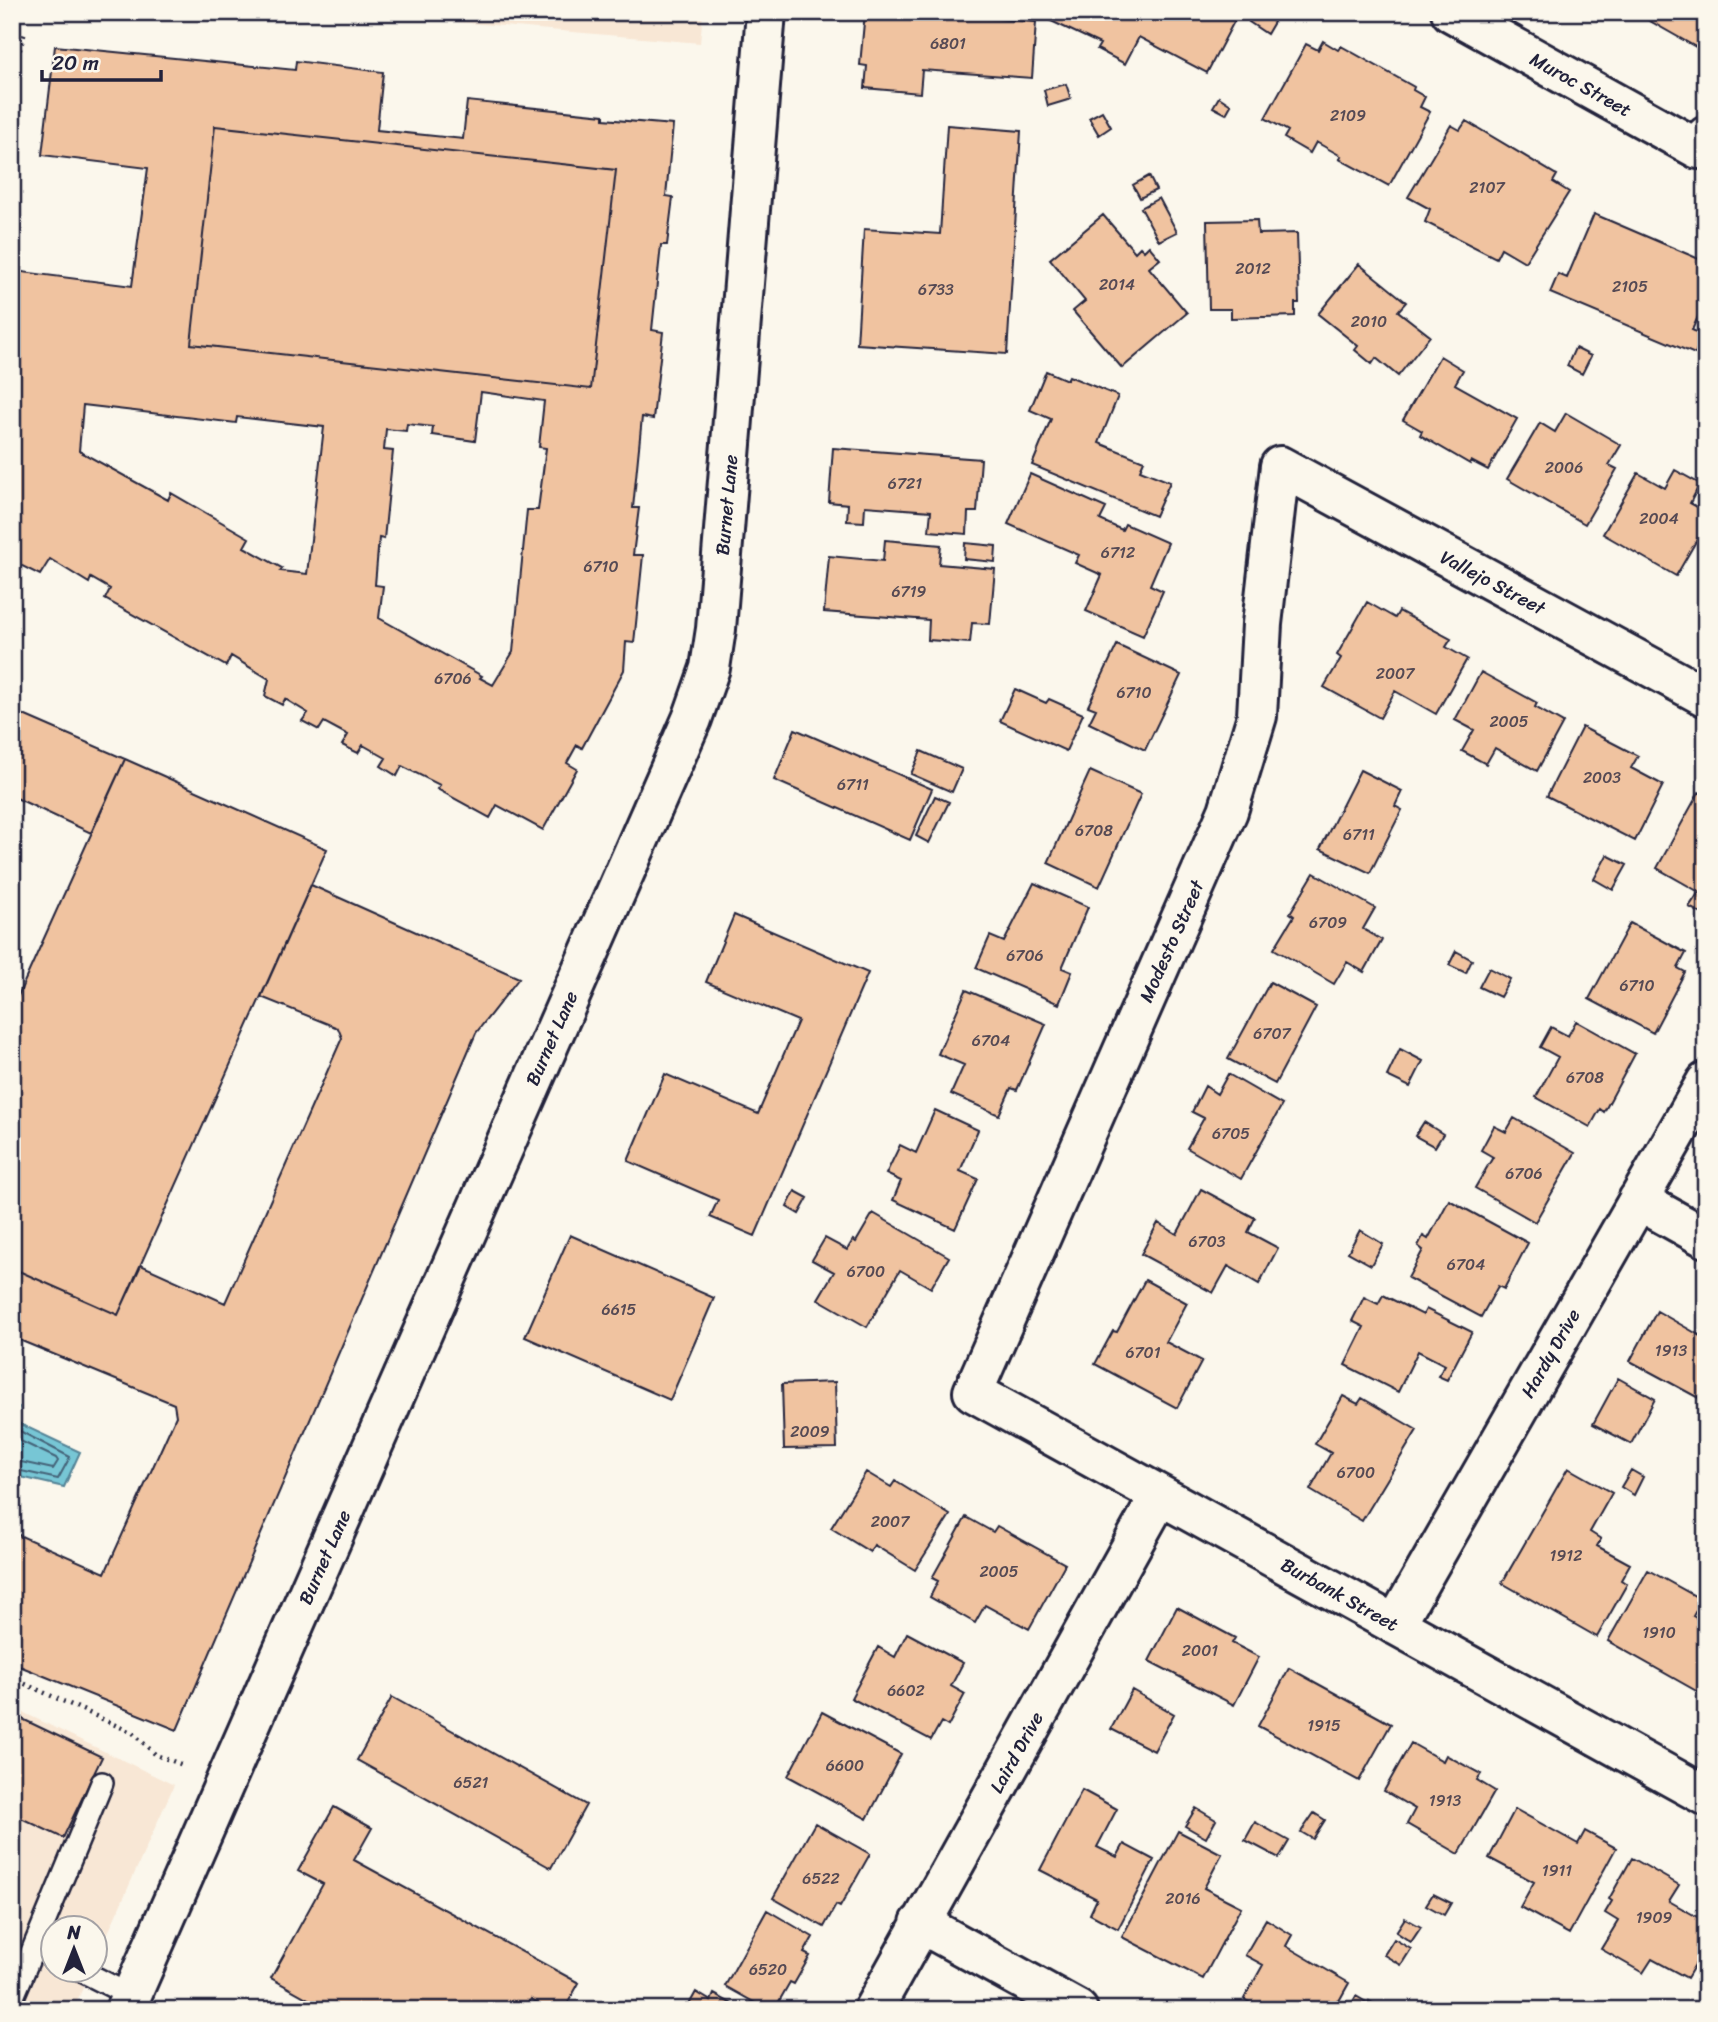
<svg xmlns="http://www.w3.org/2000/svg" width="1718" height="2022" font-family="Sriracha,sans-serif">
  <rect width="100%" height="100%" fill="#fbf7ec"/>
  <filter id="ink" filterUnits="userSpaceOnUse"><feTurbulence type="fractalNoise" baseFrequency=".0143" numOctaves="2"/><feDisplacementMap in="SourceGraphic" scale="14" xChannelSelector="R" yChannelSelector="G"/><feConvolveMatrix kernelMatrix="1 2 1 2 8 2 1 2 1" color-interpolation-filters="sRGB"/></filter>
  <g filter="url(#ink)">
    <path fill="#f8e7d5" d="M343 12H703L700 43Z
      M12 1707 174 1785 95 1962 94 1927H52V1969L91 1970 73 2010H12Z"/>
    <path fill="#77c6d5" stroke="#558497" stroke-width="2" d="M12 1404 19 1407 16 1422 80 1452 64 1487 12 1475Z"/>
    <g fill="none" stroke-linecap="round" stroke-linejoin="round">
      <path stroke="#446479" stroke-width="2" d="M12 1427 70 1457 58 1479 12 1469
        M12 1437 56 1458 58 1461 53 1469 12 1460"/>
    </g>
    <path fill="#f0c3a0" stroke="#22223b" stroke-width="2" fill-rule="evenodd" d="M865 12H910L1036 22 1032 78 922 70 920 93 865 88 867 66 860 65Z
      M1054 12H1239L1207 73 1139 37 1125 64 1097 49 1100 44 1049 20Z
      M1255 12H1259L1274 22 1267 34 1249 22Z
      M1634 12H1706V41L1701 50Z
      M1323 41 1338 50 1341 46 1414 87 1413 90 1425 97 1420 107 1430 112 1389 186 1339 159 1341 156 1316 142 1310 153 1284 138 1288 131 1265 118 1306 44 1318 50Z
      M55 46 295 70 296 61 383 72 377 130 463 139 467 101 604 115V119L673 125 666 196 673 197 667 245H661L652 330 663 332 653 419 642 417 633 508H639L633 555H643L634 643 626 642 624 670 582 748 577 745 567 763 577 769 543 830 497 805 490 818 437 789 440 785 402 766 397 776 381 766 386 758 363 745 358 753 342 745 348 735 324 722 319 730 302 721 308 713 285 699 282 705 265 696 269 679 231 656 226 666 105 599 110 589 91 578 89 583 50 559 40 575 12 561V302L15 271 132 286 148 168 42 155ZM215 126 616 170 591 389 191 344ZM481 392 544 401 539 447 546 448 538 510H527L513 652 493 685 480 678 482 676 379 618 383 586 375 585 379 538 384 539 393 451 384 450 386 429 406 431 407 424 433 427 432 435 475 441ZM83 405 236 423 237 417 324 427 307 574 280 571 282 568 244 547 249 538 171 493 168 500 79 451Z
      M1066 84 1071 99 1048 106 1044 90Z
      M1219 97 1231 105 1226 114 1213 107Z
      M1102 111 1111 127 1099 135 1089 118Z
      M1466 121 1555 174 1557 175 1553 182 1569 192 1525 262 1501 248 1496 258 1425 222 1430 209 1408 197 1451 125 1460 130Z
      M947 125 1021 131 1007 354 857 344 864 229 940 234Z
      M215 126 616 170 591 389 191 344Z
      M1149 176 1156 190 1140 198 1133 185Z
      M1159 198 1177 232 1159 241 1141 208Z
      M1594 214 1706 262V299L1692 330 1703 335 1695 354 1550 293 1558 274 1567 278Z
      M1103 215 1135 252 1140 247 1144 251 1149 246 1160 259 1149 268 1187 313 1122 368 1073 311 1085 301 1050 259Z
      M1257 220 1258 234 1297 233 1299 303H1295V316L1231 318V309H1209L1207 221Z
      M1359 264 1406 302 1398 311 1430 336 1398 376 1376 358 1372 364 1355 350 1358 346 1318 314Z
      M1575 348 1591 356 1582 374 1567 366Z
      M1440 356 1463 370 1455 384 1517 419 1488 470 1471 461 1470 464 1420 435 1422 431 1403 420Z
      M1046 371 1067 380 1069 376 1118 396 1099 443 1144 461 1140 470 1170 482 1155 516 1032 465 1051 419 1030 410Z
      M1566 413 1621 445 1609 465 1617 469 1585 524 1507 479 1540 423 1555 432Z
      M833 448 981 459 977 512H968L967 534 929 531 931 511 865 506 864 522 847 521 848 504 829 502Z
      M1675 470 1700 484 1690 503 1706 512V524L1676 576 1603 534 1638 473 1665 488Z
      M1030 474 1106 508 1100 520 1122 530 1125 524 1168 543 1150 585 1163 591 1143 636 1086 611 1102 575 1075 563 1079 555 1008 524Z
      M885 540 941 545 939 564 995 569 990 624 972 623 970 643 928 640 929 620 824 612 829 556 883 561Z
      M965 543 996 546 995 562 964 559Z
      M1367 602 1395 618 1399 611 1451 639 1446 647 1467 659 1436 714 1395 691 1380 718 1324 687 1341 658 1337 655Z
      M1117 645 1181 675 1145 750 1089 723 1096 709 1088 706Z
      M1481 672 1537 703 1535 707 1563 723 1537 771 1495 748 1486 764 1462 751 1474 730 1455 720Z
      M1015 689 1046 703 1049 699 1083 714 1066 751 1000 721Z
      M12 710 125 759 91 833 12 796Z
      M1582 727 1638 756 1631 768 1663 785 1635 841 1547 796Z
      M795 729 932 789 910 840 774 780Z
      M921 751 962 769 952 792 911 774Z
      M125 759 327 849 118 1315 12 1268V1009Z
      M1360 770 1402 791 1395 806 1402 810 1370 873 1320 849Z
      M1090 771 1141 794 1099 887 1048 863Z
      M1699 792 1706 796V916L1689 907 1699 892 1657 868Z
      M935 796 949 802 929 843 916 836Z
      M1607 855 1627 865 1613 890 1594 879Z
      M1314 873 1375 908 1363 929 1382 940 1364 972 1347 962 1334 984 1274 949 1294 916 1290 913Z
      M1034 883 1088 907 1062 968 1072 972 1059 1004 976 968 990 936 1004 942Z
      M311 885 519 978 476 1033 177 1730 12 1663V1532L105 1573 176 1416 174 1404 12 1337V1268L118 1315 141 1265 225 1303 342 1038 338 1028 261 997Z
      M734 915 868 973 755 1236 710 1217 718 1200 628 1161 665 1074 758 1114 798 1021 706 982Z
      M1630 923 1686 953 1678 968 1685 972 1653 1033 1589 999Z
      M1456 951 1472 960 1466 973 1449 965Z
      M1489 968 1510 979 1500 997 1479 987Z
      M1270 982 1316 1007 1275 1084 1228 1059Z
      M966 990 1046 1024 1017 1090 1011 1088 999 1115 951 1094 964 1065 938 1054Z
      M1576 1021 1635 1054 1604 1112 1600 1109 1590 1127 1536 1097 1558 1057 1540 1047 1551 1027 1568 1036Z
      M1400 1049 1423 1061 1410 1087 1387 1076Z
      M1228 1074 1282 1105 1241 1179 1187 1148 1204 1118 1192 1112 1205 1086 1217 1094Z
      M935 1110 978 1130 960 1171 978 1179 955 1229 893 1200 901 1181 886 1174 900 1145 916 1153Z
      M1514 1118 1575 1153 1535 1222 1475 1188 1493 1157 1481 1150 1494 1126 1506 1132Z
      M1424 1122 1443 1134 1435 1147 1415 1136Z
      M1201 1189 1255 1218 1248 1232 1278 1248 1259 1284 1228 1266 1213 1293 1141 1254 1158 1223 1177 1234Z
      M795 1191 808 1198 799 1214 787 1207Z
      M1449 1200 1528 1243 1504 1289 1498 1286 1481 1317 1408 1278 1423 1250 1418 1246 1423 1236 1428 1239Z
      M873 1213 949 1257 931 1288 900 1270 867 1327 818 1299 834 1272 812 1260 825 1238 847 1250 853 1240 856 1242Z
      M1360 1230 1383 1244 1371 1265 1348 1252Z
      M570 1235 714 1298 670 1400 525 1337Z
      M1145 1280 1187 1303 1166 1342 1202 1361 1177 1408 1095 1364 1113 1331 1117 1332Z
      M1383 1295 1423 1315 1426 1309 1472 1332 1447 1380 1438 1376 1445 1365 1418 1351 1398 1392 1345 1365 1364 1327 1352 1321 1364 1297 1378 1304Z
      M1657 1311 1706 1339V1402L1630 1361Z
      M1618 1378 1655 1399 1631 1444 1593 1424Z
      M835 1382 837 1448 784 1449 782 1384Z
      M1343 1396 1358 1404 1362 1398 1417 1430 1362 1521 1310 1490 1331 1453 1315 1444Z
      M1568 1468 1612 1493 1590 1532 1601 1539 1597 1546 1630 1564 1621 1580 1627 1584 1597 1637 1502 1583Z
      M1631 1470 1643 1477 1634 1495 1621 1487Z
      M866 1472 891 1487 895 1481 950 1515 915 1570 874 1545 870 1552 831 1528Z
      M966 1517 993 1532 997 1526 1065 1564 1029 1629 985 1605 975 1623 930 1597 938 1581 932 1578Z
      M1648 1570 1702 1600 1693 1616 1706 1623V1684L1700 1693 1608 1641Z
      M1177 1607 1235 1638 1232 1643 1259 1657 1234 1705 1149 1661Z
      M907 1633 963 1663 951 1686 965 1694 948 1726 941 1722 931 1740 851 1698 878 1647 895 1657Z
      M1289 1668 1391 1724 1359 1781 1258 1726Z
      M1132 1690 1174 1714 1154 1751 1111 1729Z
      M392 1697 586 1805 551 1868 357 1760Z
      M822 1712 901 1754 867 1819 788 1776Z
      M12 1714 102 1757 63 1838 19 1817 12 1865Z
      M1411 1743 1443 1761 1446 1755 1481 1774 1477 1780 1495 1791 1459 1854 1407 1824 1415 1809 1384 1791Z
      M1082 1790 1117 1809 1097 1847 1117 1857 1124 1844 1154 1860 1118 1929 1090 1914 1097 1899 1040 1870Z
      M334 1807 372 1828 354 1860 579 1983 564 2010H550L531 1999 525 2010H328L271 1978 323 1884 298 1871Z
      M1196 1808 1216 1820 1206 1838 1185 1826Z
      M1515 1809 1578 1844 1585 1831 1616 1848 1569 1934 1520 1907 1534 1882 1489 1858Z
      M1314 1813 1325 1820 1313 1839 1301 1832Z
      M1255 1822 1289 1841 1279 1858 1245 1840Z
      M815 1823 870 1854 840 1907 836 1905 824 1927 773 1898Z
      M1178 1831 1222 1854 1204 1888 1241 1907 1203 1979 1122 1937Z
      M1632 1858 1679 1885 1669 1901 1706 1922V1946L1687 1978 1652 1959 1643 1973 1601 1949 1618 1921 1605 1913 1612 1901 1609 1899Z
      M1433 1894 1451 1903 1444 1915 1426 1905Z
      M767 1910 813 1937 804 1953 810 1956 794 1984 790 1982 774 2010H768L725 1986Z
      M1405 1918 1421 1927 1411 1942 1396 1932Z
      M1266 1919 1292 1935 1286 1946 1349 1983 1334 2010H1262L1244 1999 1263 1965 1245 1955Z
      M1394 1939 1411 1949 1401 1965 1384 1955Z
      M696 1992 711 2001 714 1994 743 2010H686Z
      M1356 1996 1368 2003 1369 2001 1385 2010H1348Z"/>
    <g fill="none" stroke-linecap="round" stroke-linejoin="round">
      <g stroke="#22223b" stroke-width="26">
        <path id="lane" d="M34 1947 102 1783
          M78 1969 131 1996
          M12 1999 34 1947 52 1956"/>
      </g>
      <g stroke="#22223b" stroke-width="44">
        <path id="street" d="M1451 12 1698 149 1706 136
          M1706 697 1280 466 1262 624 1257 716 1228 811 973 1392 1706 1796
          M1638 1200 1706 1238
          M1395 1625 1706 1082
          M920 1923 1078 2010
          M125 2010 692 719 710 668 716 629 766 12
          M873 2010 1160 1495"/>
      </g>
      <path stroke="#22223b" stroke-width="4.5" stroke-dasharray="2 5" stroke-linecap="butt" d="M12 77 25 32
        M12 1678 133 1733 156 1755 183 1765"/>
      <use href="#lane" stroke="#fbf7ec" stroke-width="21"/>
      <use href="#street" stroke="#fbf7ec" stroke-width="38"/>
    </g>
  </g>
  <g text-anchor="middle" stroke-width="7" stroke-linejoin="round" paint-order="stroke">
    <g font-size="16" fill="#564a54">
      <text x="948" y="49">6801</text>
      <text x="1348" y="121">2109</text>
      <text x="1487" y="193">2107</text>
      <text x="1253" y="274">2012</text>
      <text x="1117" y="290">2014</text>
      <text x="1630" y="292">2105</text>
      <text x="936" y="295">6733</text>
      <text x="1369" y="327">2010</text>
      <text x="1564" y="473">2006</text>
      <text x="905" y="489">6721</text>
      <text x="1659" y="524">2004</text>
      <text x="1118" y="558">6712</text>
      <text x="601" y="572">6710</text>
      <text x="909" y="597">6719</text>
      <text x="1395" y="679">2007</text>
      <text x="453" y="684">6706</text>
      <text x="1134" y="698">6710</text>
      <text x="1509" y="727">2005</text>
      <text x="1602" y="783">2003</text>
      <text x="853" y="790">6711</text>
      <text x="1094" y="836">6708</text>
      <text x="1359" y="840">6711</text>
      <text x="1328" y="928">6709</text>
      <text x="1025" y="961">6706</text>
      <text x="1637" y="991">6710</text>
      <text x="1272" y="1039">6707</text>
      <text x="991" y="1046">6704</text>
      <text x="1585" y="1083">6708</text>
      <text x="1231" y="1139">6705</text>
      <text x="1524" y="1179">6706</text>
      <text x="1207" y="1247">6703</text>
      <text x="1466" y="1270">6704</text>
      <text x="866" y="1277">6700</text>
      <text x="619" y="1315">6615</text>
      <text x="1671" y="1356">1913</text>
      <text x="1143" y="1358">6701</text>
      <text x="810" y="1437">2009</text>
      <text x="1356" y="1478">6700</text>
      <text x="890" y="1527">2007</text>
      <text x="1566" y="1561">1912</text>
      <text x="999" y="1577">2005</text>
      <text x="1659" y="1638">1910</text>
      <text x="1200" y="1656">2001</text>
      <text x="906" y="1696">6602</text>
      <text x="1324" y="1731">1915</text>
      <text x="845" y="1771">6600</text>
      <text x="471" y="1788">6521</text>
      <text x="1445" y="1806">1913</text>
      <text x="1557" y="1876">1911</text>
      <text x="821" y="1884">6522</text>
      <text x="1183" y="1904">2016</text>
      <text x="1654" y="1923">1909</text>
      <text x="768" y="1975">6520</text>
    </g>
    <g font-size="19" fill="#22223b" stroke="#fbf7ec">
      <text transform="translate(1581 84) rotate(29)" y="7">Muroc Street</text>
      <text transform="translate(726 505) rotate(-85)" y="7">Burnet Lane</text>
      <text transform="translate(1493 582) rotate(28)" y="7">Vallejo Street</text>
      <text transform="translate(1171 941) rotate(-66)" y="7">Modesto Street</text>
      <text transform="translate(551 1038) rotate(-66)" y="7">Burnet Lane</text>
      <text transform="translate(1550 1353) rotate(-60)" y="7">Hardy Drive</text>
      <text transform="translate(324 1557) rotate(-66)" y="7">Burnet Lane</text>
      <text transform="translate(1340 1594) rotate(29)" y="7">Burbank Street</text>
      <text transform="translate(1016 1752) rotate(-61)" y="7">Laird Drive</text>
    </g>
  </g>
  <rect width="1718" height="2022" fill="none" stroke="#fbf7ec" stroke-width="42"/>
  <rect x="21" y="21" width="1676" height="1980" fill="none" stroke="#22223b" stroke-width="2.5" filter="url(#ink)"/>
  <g transform="translate(74 1949)"><circle r="33" fill="#fbf7ec" stroke="#a4a2a5" stroke-width="2"/>
  <path d="M0-5L12 26L0 18L-12 26Z" fill="#22223b"/>
  <text y="-10" font-size="19" font-weight="bold" text-anchor="middle" fill="#22223b">N</text>
  </g>
  <path d="M42 70v10h119v-10" fill="none" stroke="#22223b" stroke-width="3.5"/>
  <text x="52" y="70" font-size="21" fill="#22223b" stroke="#fbf7ec" stroke-width="5" paint-order="stroke">20 m</text>
</svg>
